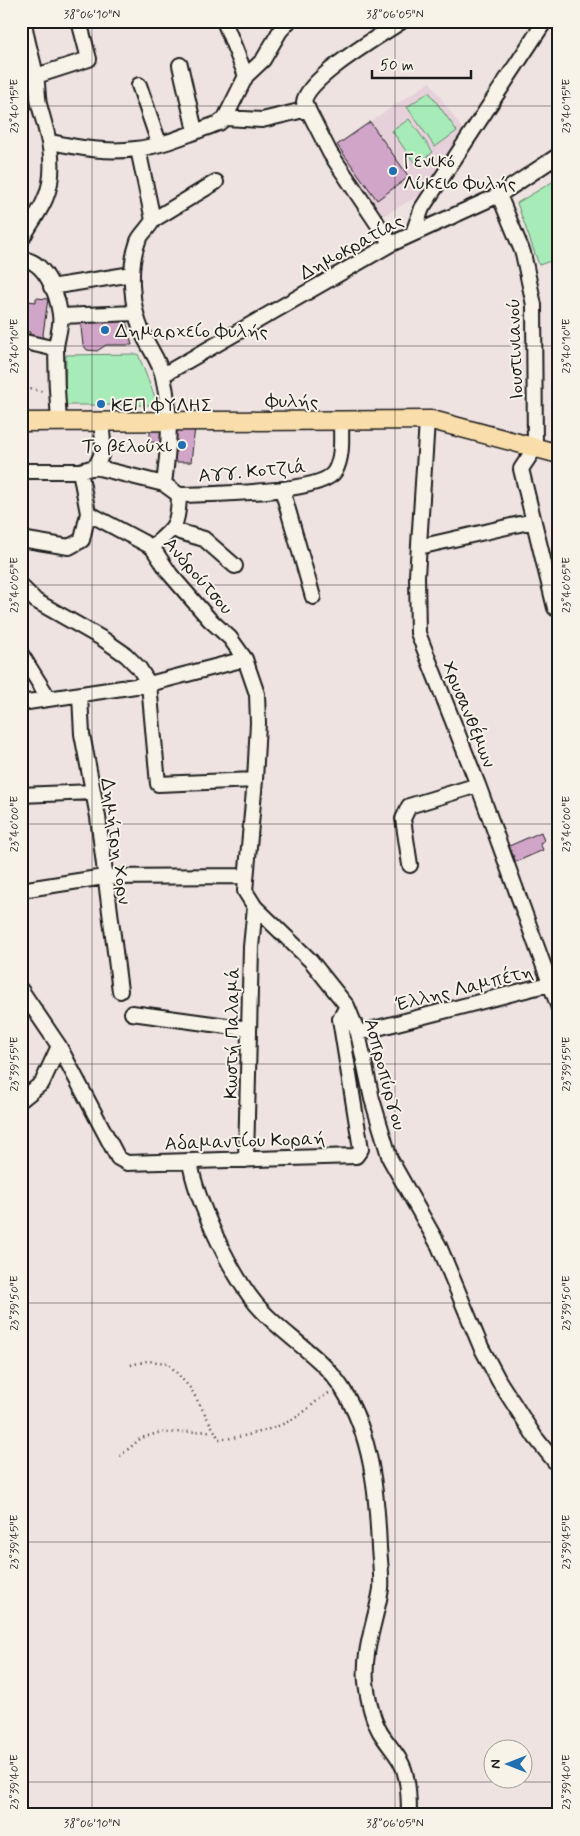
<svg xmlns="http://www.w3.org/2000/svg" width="580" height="1836" font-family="Mynerve,sans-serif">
  <rect width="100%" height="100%" fill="#efe3e2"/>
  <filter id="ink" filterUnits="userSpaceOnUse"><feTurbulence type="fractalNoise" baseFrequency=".02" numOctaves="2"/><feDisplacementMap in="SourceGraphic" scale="10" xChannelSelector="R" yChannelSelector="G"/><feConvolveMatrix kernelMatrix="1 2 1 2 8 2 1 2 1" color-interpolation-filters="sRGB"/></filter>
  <g filter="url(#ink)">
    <path fill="#e6d0da" d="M430 82 463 130 422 194 381 217 332 147Z"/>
    <path fill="#a7ecb8" stroke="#62846a" d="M429 92 457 131 435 147 407 107Z
      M409 119 433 152 416 165 392 131Z
      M559 178V258L539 265 517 203Z
      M138 354 158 405H65L66 355Z"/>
    <path fill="#d1a5c8" stroke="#1c1c1c" d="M370 122 409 177 377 200 337 145Z
      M36 298 48 299 42 341 29 339 30 332 21 331V300L36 302Z
      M125 317 132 345H106L97 351 87 350 83 345 80 318Z
      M172 427H195L191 462H171Z
      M150 428H167L163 443 150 442Z
      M541 832 544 841 540 843 543 850 516 862 509 846Z"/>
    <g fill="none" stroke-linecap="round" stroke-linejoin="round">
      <g stroke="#1c1c1c" stroke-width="18">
        <path id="minor" d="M224 21 246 76
          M180 65 195 131
          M21 74 36 76 89 59 79 21
          M139 85 159 143
          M225 118 262 120 308 109
          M51 142C79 148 108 153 136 149 164 146 193 132 219 123L225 118 246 76 263 60 280 31 289 21
          M138 149 153 220C149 228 141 234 138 241 128 269 131 305 142 332 148 347 160 361 163 377 172 417 169 444 164 484L179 495C178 527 175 527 152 547
          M499 195 523 253 534 305 535 448 521 469 555 608
          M153 220 216 182
          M413 233 422 208 545 21
          M21 241C31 221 46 206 50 183 55 153 46 131 39 104 37 95 38 86 36 77 33 58 26 41 24 21
          M391 244 330 153 304 102C307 78 380 36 402 21
          M21 259C45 260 57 293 60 314 62 325 57 337 56 348 56 373 57 397 59 422
          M51 287 132 274
          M60 316 135 313
          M21 341 56 349
          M163 375 391 244 499 195 559 155
          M427 421 417 576 418 633 478 785 559 1008
          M95 467 164 484
          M21 471H80L95 467C106 451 103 441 101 422
          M282 489 313 597
          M179 495C207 494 322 494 335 471 343 457 341 437 341 422
          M88 513 152 547 170 574 209 619 230 638 245 659 257 694 258 723 255 780 245 891 255 907 311 961 347 1006 358 1033 372 1099 390 1159 439 1246 481 1347 499 1381 535 1437 559 1467
          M174 528 180 532 204 539 235 566
          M21 539 69 547 82 540 88 513 80 471
          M419 547 533 521
          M21 586 36 601 103 639 126 655 139 668 149 684 158 784 255 780
          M21 654 49 699
          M80 696 82 734 98 817 120 991
          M21 703 149 684 245 659
          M21 795 92 792
          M410 865 403 819 409 806 478 785
          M21 890 104 877 245 876
          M21 990 59 1046 118 1158 127 1163 356 1156 361 1149 340 1019 347 1006
          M132 1013 249 1029
          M358 1033 549 984
          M21 1100 42 1083 59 1046
          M246 1160 251 947 255 907
          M190 1161C195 1199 231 1274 256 1304 282 1335 320 1354 342 1388 372 1435 377 1494 379 1548 380 1561 382 1576 381 1589 376 1620 363 1650 366 1682 368 1699 371 1716 380 1732 389 1747 403 1759 406 1777 409 1789 409 1803 409 1815"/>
      </g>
      <g stroke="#1c1c1c" stroke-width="21">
        <path id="major" d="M21 422 432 420 559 454"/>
      </g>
      <path stroke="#1c1c1c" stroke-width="2.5" stroke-dasharray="1 4" stroke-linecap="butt" d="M21 386 44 392
        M131 1365 147 1361 168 1363 191 1389 219 1439C239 1439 281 1428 298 1416 309 1409 317 1399 329 1393
        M120 1456 141 1438 158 1433 212 1431"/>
      <use href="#minor" stroke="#f7f3e8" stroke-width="14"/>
      <use href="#major" stroke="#f9deab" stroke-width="18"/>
    </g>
  </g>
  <path fill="none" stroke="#1c1c1c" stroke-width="1" stroke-opacity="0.45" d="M92 21V1815M395 21V1815M21 106H559M21 346H559M21 585H559M21 824H559M21 1064H559M21 1303H559M21 1542H559M21 1782H559"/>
  <g fill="#1f6fb2" stroke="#f7f3e8" stroke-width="2">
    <circle cx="393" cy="171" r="5"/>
    <circle cx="105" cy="330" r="5"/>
    <circle cx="101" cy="404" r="5"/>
    <circle cx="182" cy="445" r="5"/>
  </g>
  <g text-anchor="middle" stroke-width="4" stroke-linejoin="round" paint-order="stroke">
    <g font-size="19" fill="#1c1c1c" stroke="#f7f3e8" text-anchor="start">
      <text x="403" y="167">Γενικό<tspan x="403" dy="22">Λύκειο Φυλής</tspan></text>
      <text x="115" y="337">Δημαρχείο Φυλής</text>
      <text x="111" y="411">ΚΕΠ ΦΥΛΗΣ</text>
      <text x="172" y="452" text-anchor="end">Το βελούχι</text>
    </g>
    <g font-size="19" fill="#1c1c1c" stroke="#f7f3e8">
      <text transform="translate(351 246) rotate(-29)" y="7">Δημοκρατίας</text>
      <text transform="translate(514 349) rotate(-92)" y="7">Ιουστινιανού</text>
      <text x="292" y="407">Φυλής</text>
      <text transform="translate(252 470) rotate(-5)" y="7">Αγγ. Κοτζιά</text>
      <text transform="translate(199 575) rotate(49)" y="7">Ανδρούτσου</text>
      <text transform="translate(470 714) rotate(68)" y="7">Χρυσανθέμων</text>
      <text transform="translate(117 841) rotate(82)" y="7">Δημήτρη Χορν</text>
      <text transform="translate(464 987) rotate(-14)" y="7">Έλλης Λαμπέτη</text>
      <text transform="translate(231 1033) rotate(-89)" y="7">Κωστή Παλαμά</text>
      <text transform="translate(386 1074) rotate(75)" y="7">Ασπροπύργου</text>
      <text transform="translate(245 1140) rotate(-2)" y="7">Αδαμαντίου Κοραή</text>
    </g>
  </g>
  <rect width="580" height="1836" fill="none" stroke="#f7f3e8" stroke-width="55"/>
  <g transform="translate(508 1764) rotate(270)"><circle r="24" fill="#f7f3e8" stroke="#9f9d96"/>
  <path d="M0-4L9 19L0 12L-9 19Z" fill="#1f6fb2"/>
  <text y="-8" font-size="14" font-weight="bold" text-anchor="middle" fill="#1c1c1c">N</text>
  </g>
  <path d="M372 70v8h99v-8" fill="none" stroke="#1c1c1c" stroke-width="2.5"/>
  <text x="380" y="70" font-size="15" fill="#1c1c1c" stroke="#f7f3e8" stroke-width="4" paint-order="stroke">50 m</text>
  <rect x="28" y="28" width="524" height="1780" fill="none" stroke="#1c1c1c" stroke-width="2"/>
  <g font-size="12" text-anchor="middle" fill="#1c1c1c">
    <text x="92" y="18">38°06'10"N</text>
    <text x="395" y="18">38°06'05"N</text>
    <text transform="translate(566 106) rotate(-90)" y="4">23°40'15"E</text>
    <text transform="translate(14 106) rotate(-90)" y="4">23°40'15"E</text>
    <text transform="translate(566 346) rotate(-90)" y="4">23°40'10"E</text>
    <text transform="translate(14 346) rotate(-90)" y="4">23°40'10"E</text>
    <text transform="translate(566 585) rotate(-90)" y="4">23°40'05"E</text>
    <text transform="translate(14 585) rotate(-90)" y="4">23°40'05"E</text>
    <text transform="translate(14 824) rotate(-90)" y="4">23°40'00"E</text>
    <text transform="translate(566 824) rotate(-90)" y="4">23°40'00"E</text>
    <text transform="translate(14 1064) rotate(-90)" y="4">23°39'55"E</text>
    <text transform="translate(566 1064) rotate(-90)" y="4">23°39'55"E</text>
    <text transform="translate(566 1303) rotate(-90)" y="4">23°39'50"E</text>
    <text transform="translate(14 1303) rotate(-90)" y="4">23°39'50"E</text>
    <text transform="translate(14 1542) rotate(-90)" y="4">23°39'45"E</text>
    <text transform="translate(566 1542) rotate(-90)" y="4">23°39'45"E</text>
    <text transform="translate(566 1782) rotate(-90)" y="4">23°39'40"E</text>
    <text transform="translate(14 1782) rotate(-90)" y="4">23°39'40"E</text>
    <text x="92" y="1827">38°06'10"N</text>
    <text x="395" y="1827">38°06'05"N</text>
  </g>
</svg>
